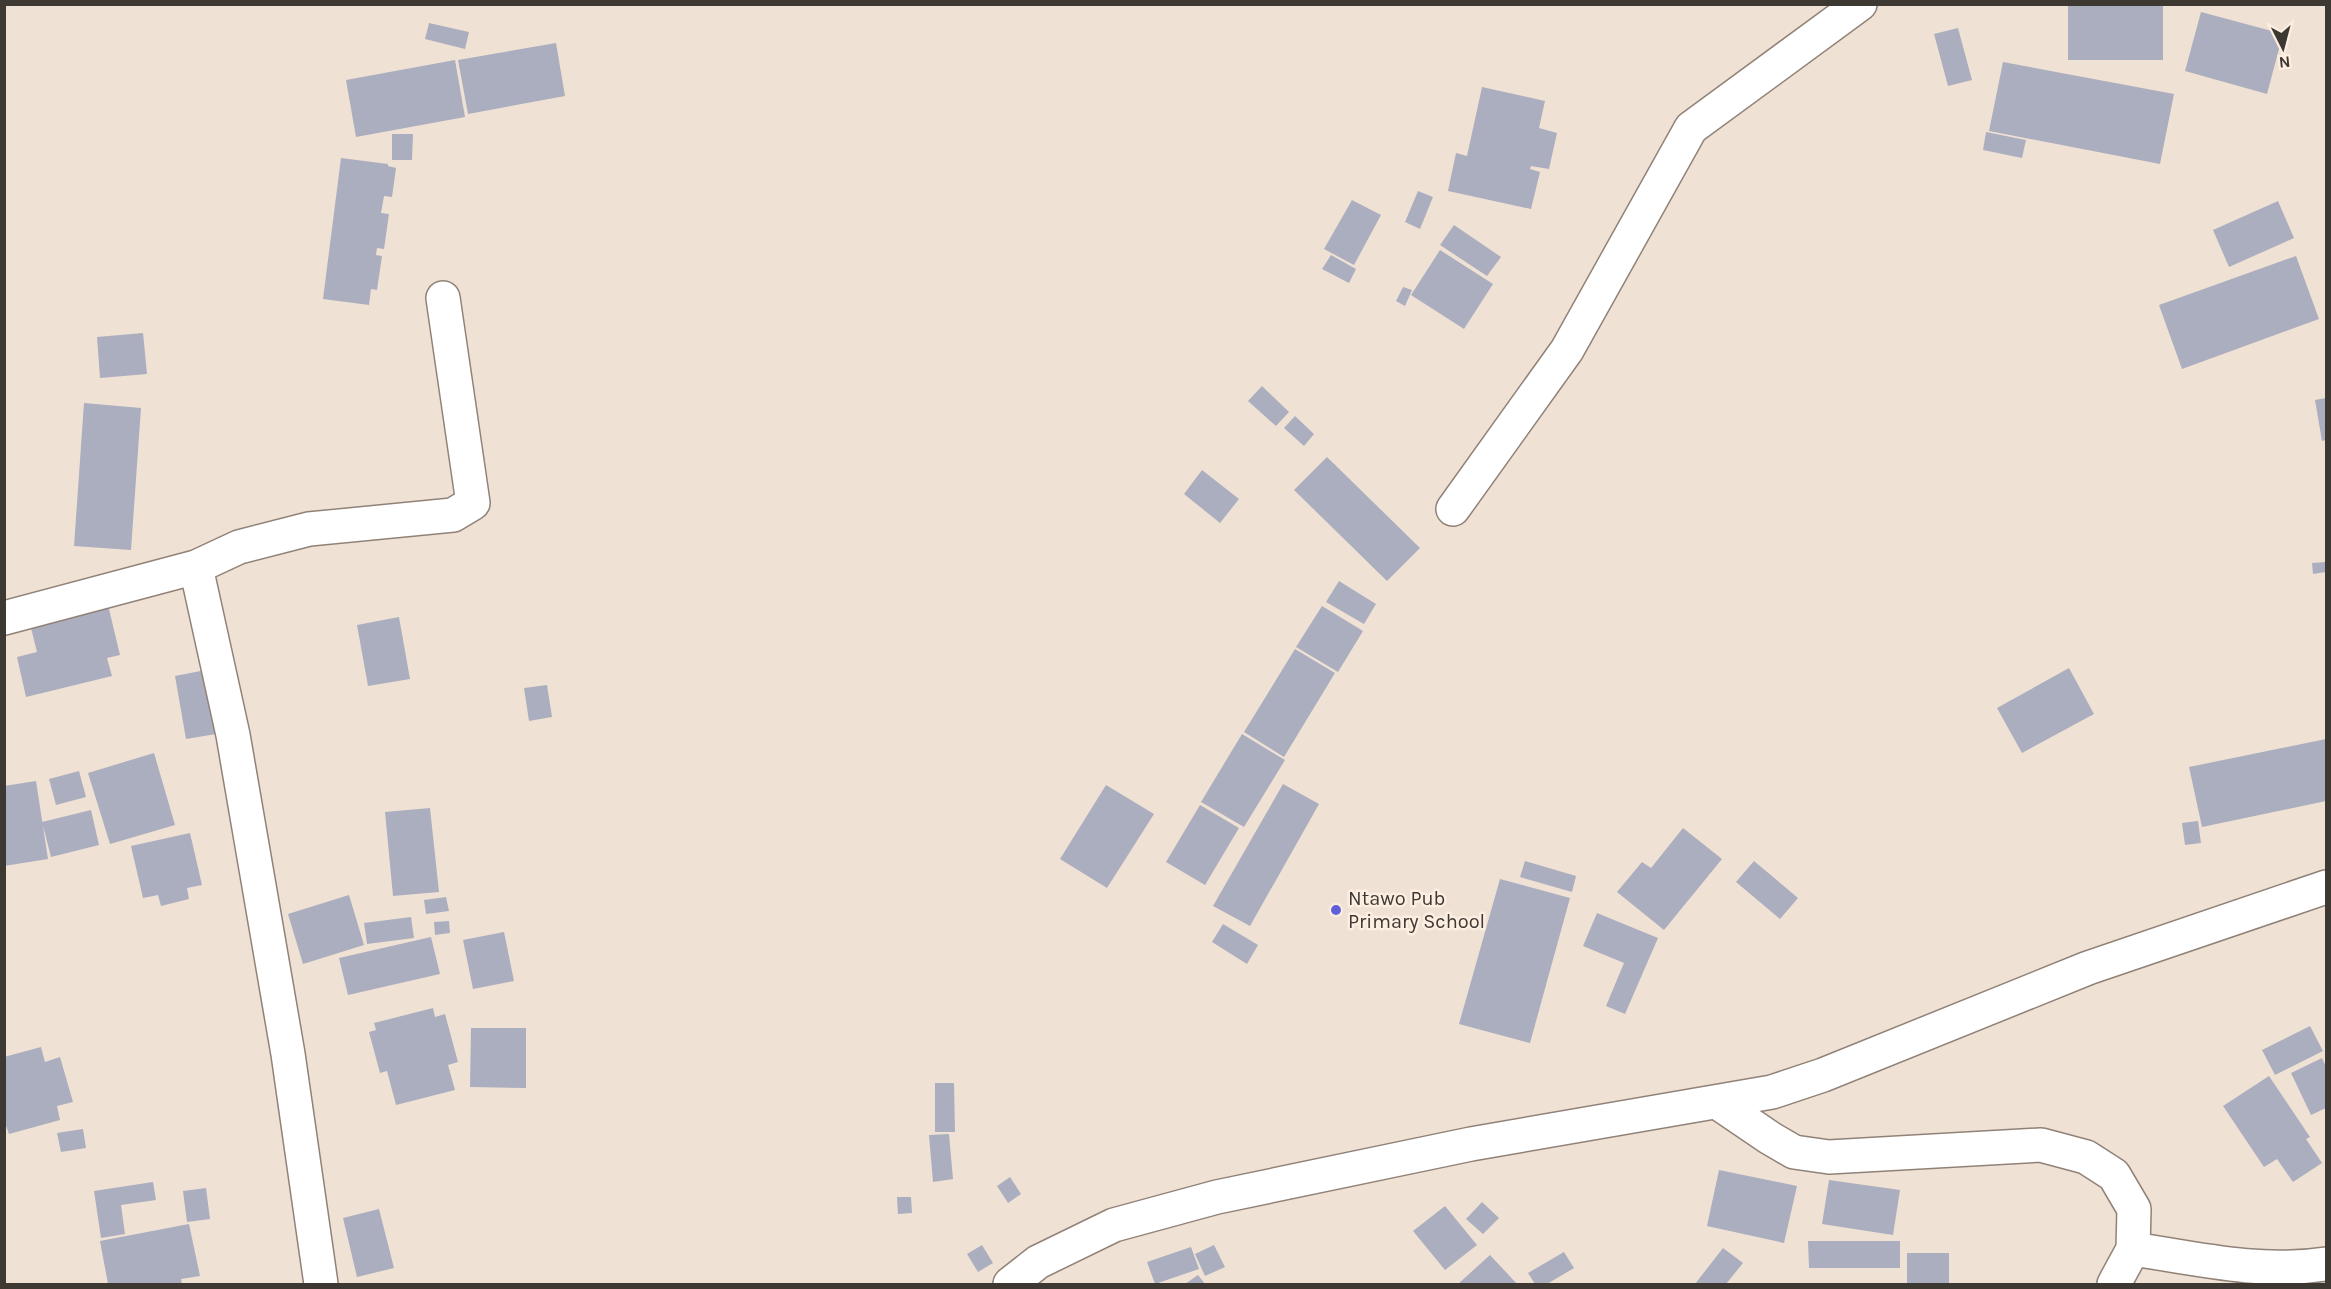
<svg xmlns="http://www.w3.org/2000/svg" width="2331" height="1289" font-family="Karla,sans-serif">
  <rect width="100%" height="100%" fill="#f0e1d5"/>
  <path fill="#abaebe" d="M2068 4H2163V60H2068Z
    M2201 12 2283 34 2267 94 2185 71Z
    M429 23 469 32 465 49 425 39Z
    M1958 28 1972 80 1948 86 1934 34Z
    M556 43 565 96 468 114 458 60Z
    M455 60 465 117 356 137 346 80Z
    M2003 62 2174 94 2160 164 1989 131Z
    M1482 87 1545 101 1539 128 1557 133 1549 169 1531 166 1530 169 1540 172 1531 209 1448 191 1456 153 1467 156Z
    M1986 132 2026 140 2022 158 1983 150Z
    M392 134H413L412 160H392Z
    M341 158 388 164V166L396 168 392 197 384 196 381 213 389 214 384 249 377 248 376 255 382 256 377 290 371 289 369 305 323 299Z
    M1418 191 1433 197 1420 229 1405 222Z
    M1352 200 1381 215 1354 265 1324 249Z
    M2278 201 2294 238 2229 267 2213 230Z
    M1454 225 1501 257 1487 276 1440 245Z
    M1440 250 1493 284 1464 329 1411 295Z
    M1331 255 1356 269 1349 283 1322 269Z
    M2296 256 2319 319 2182 369 2159 305Z
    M1403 287 1412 290 1405 306 1396 301Z
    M143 333 147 374 100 378 97 337Z
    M1262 386 1289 412 1276 426 1248 401Z
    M2326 398V440L2322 441 2315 400Z
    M84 403 141 408 131 550 74 546Z
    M1295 416 1314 434 1304 446 1284 428Z
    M1327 457 1420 548 1387 581 1294 490Z
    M1202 470 1239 499 1220 523 1184 494Z
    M2326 562V572L2313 574 2312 563Z
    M1339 581 1376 604 1364 624 1326 602Z
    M108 605 120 655 107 658 112 676 26 697 17 657 37 652 30 624Z
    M1322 606 1363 631 1338 672 1296 647Z
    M399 617 410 679 368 686 357 625Z
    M1295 649 1335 673 1284 757 1244 732Z
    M2069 668 2094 714 2022 753 1997 708Z
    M211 669 222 733 186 739 175 676Z
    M547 685 552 717 529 721 524 688Z
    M1242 734 1285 760 1244 827 1201 802Z
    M2326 739V801L2202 827 2189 767Z
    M154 753 175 825 110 844 88 773Z
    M79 771 86 797 56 805 49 779Z
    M36 781 48 859 4 866V786Z
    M1283 784 1319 804 1250 926 1213 906Z
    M1106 785 1154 814 1107 888 1060 859Z
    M1200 805 1239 828 1205 885 1166 862Z
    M430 808 439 892 393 896 385 812Z
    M91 810 99 845 51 857 42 822Z
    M2198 821 2201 843 2185 845 2182 823Z
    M1683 828 1722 859 1664 930 1617 892 1642 862 1651 868Z
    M190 833 202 885 187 888 189 899 161 906 158 895 143 898 131 846Z
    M1525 861 1576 876 1572 892 1520 877Z
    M1754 861 1798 898 1780 919 1736 882Z
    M1500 879 1570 898 1530 1043 1459 1024Z
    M349 895 364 945 303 964 288 914Z
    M446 897 449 911 426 914 424 900Z
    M1597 913 1658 938 1625 1014 1606 1006 1624 963 1583 946Z
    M411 917 414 938 367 944 364 923Z
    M449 921 450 933 435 935 434 922Z
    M1223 924 1258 945 1247 964 1212 942Z
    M504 932 514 981 473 989 463 940Z
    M431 937 440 974 348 995 339 958Z
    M433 1008 435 1017 445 1014 458 1062 448 1065 455 1090 396 1105 387 1071 380 1073 369 1032 376 1030 374 1023Z
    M2310 1026 2323 1051 2275 1075 2262 1050Z
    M471 1028H526V1088L470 1087Z
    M41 1047 45 1062 60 1057 73 1102 57 1106 60 1120 9 1134 4 1120V1057Z
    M2322 1058 2326 1067V1108L2311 1115 2291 1073Z
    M2269 1076 2310 1137 2306 1139 2322 1163 2293 1182 2277 1159 2264 1167 2223 1106Z
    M935 1083H954L955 1132H935Z
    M83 1129 86 1148 61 1152 57 1133Z
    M949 1134 953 1179 933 1182 929 1135Z
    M1719 1170 1797 1186 1784 1243 1707 1226Z
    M1010 1177 1021 1194 1008 1203 997 1186Z
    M1829 1180 1900 1190 1893 1235 1822 1224Z
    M153 1182 156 1200 121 1205 125 1234 101 1238 94 1191Z
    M206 1188 210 1219 187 1222 183 1191Z
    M897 1197H911L912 1213 898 1214Z
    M1482 1202 1499 1218 1483 1234 1466 1219Z
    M1445 1206 1477 1245 1445 1270 1413 1231Z
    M379 1209 394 1268 357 1277 343 1218Z
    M189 1224 200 1276 181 1279 182 1284H108L100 1241Z
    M1808 1241H1900V1268H1809Z
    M982 1245 993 1263 978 1272 967 1254Z
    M1214 1245 1225 1267 1205 1276 1195 1254Z
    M1191 1247 1199 1269 1155 1284 1147 1262Z
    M1723 1248 1743 1263 1726 1284H1695Z
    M1564 1252 1574 1268 1547 1284H1535L1528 1273Z
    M1907 1253H1949V1284H1907Z
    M1490 1255 1517 1284H1458Z
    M1198 1275 1205 1284H1185Z"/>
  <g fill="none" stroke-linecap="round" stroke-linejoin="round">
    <g stroke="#918278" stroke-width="36">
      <path id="minor" d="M1453 509 1567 350 1691 128 1860 4
        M4 618 196 567
        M1717 1102 1770 1138 1794 1152 1829 1157 2041 1145 2086 1157 2114 1175 2134 1209 2133 1249 2114 1284
        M2133 1249C2198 1259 2260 1274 2326 1264
        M321 1284 288 1054 233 735 196 567 239 547 309 529 453 515 473 503 443 298
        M1010 1284 1038 1262 1114 1225 1217 1197 1471 1144 1772 1092 1823 1075 2088 968 2326 887"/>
    </g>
    <use href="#minor" stroke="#fff" stroke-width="33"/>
  </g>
  <circle fill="#5e5fd8" stroke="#fdeee2" stroke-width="2" cx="1336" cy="910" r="6"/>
  <g text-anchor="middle" stroke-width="5" stroke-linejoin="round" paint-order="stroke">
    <g font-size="20" fill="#3e3833" stroke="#fdeee2" text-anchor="start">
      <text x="1348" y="905">Ntawo Pub<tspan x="1348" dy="23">Primary School</tspan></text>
    </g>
  </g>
  <rect width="2331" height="1289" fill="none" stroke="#3e3833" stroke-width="12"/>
  <g transform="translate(2283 48) rotate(174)" stroke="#fdeee2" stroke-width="4.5" paint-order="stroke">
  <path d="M0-4.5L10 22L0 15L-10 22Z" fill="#3e3833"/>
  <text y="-9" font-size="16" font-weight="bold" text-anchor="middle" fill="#3e3833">N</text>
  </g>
</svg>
